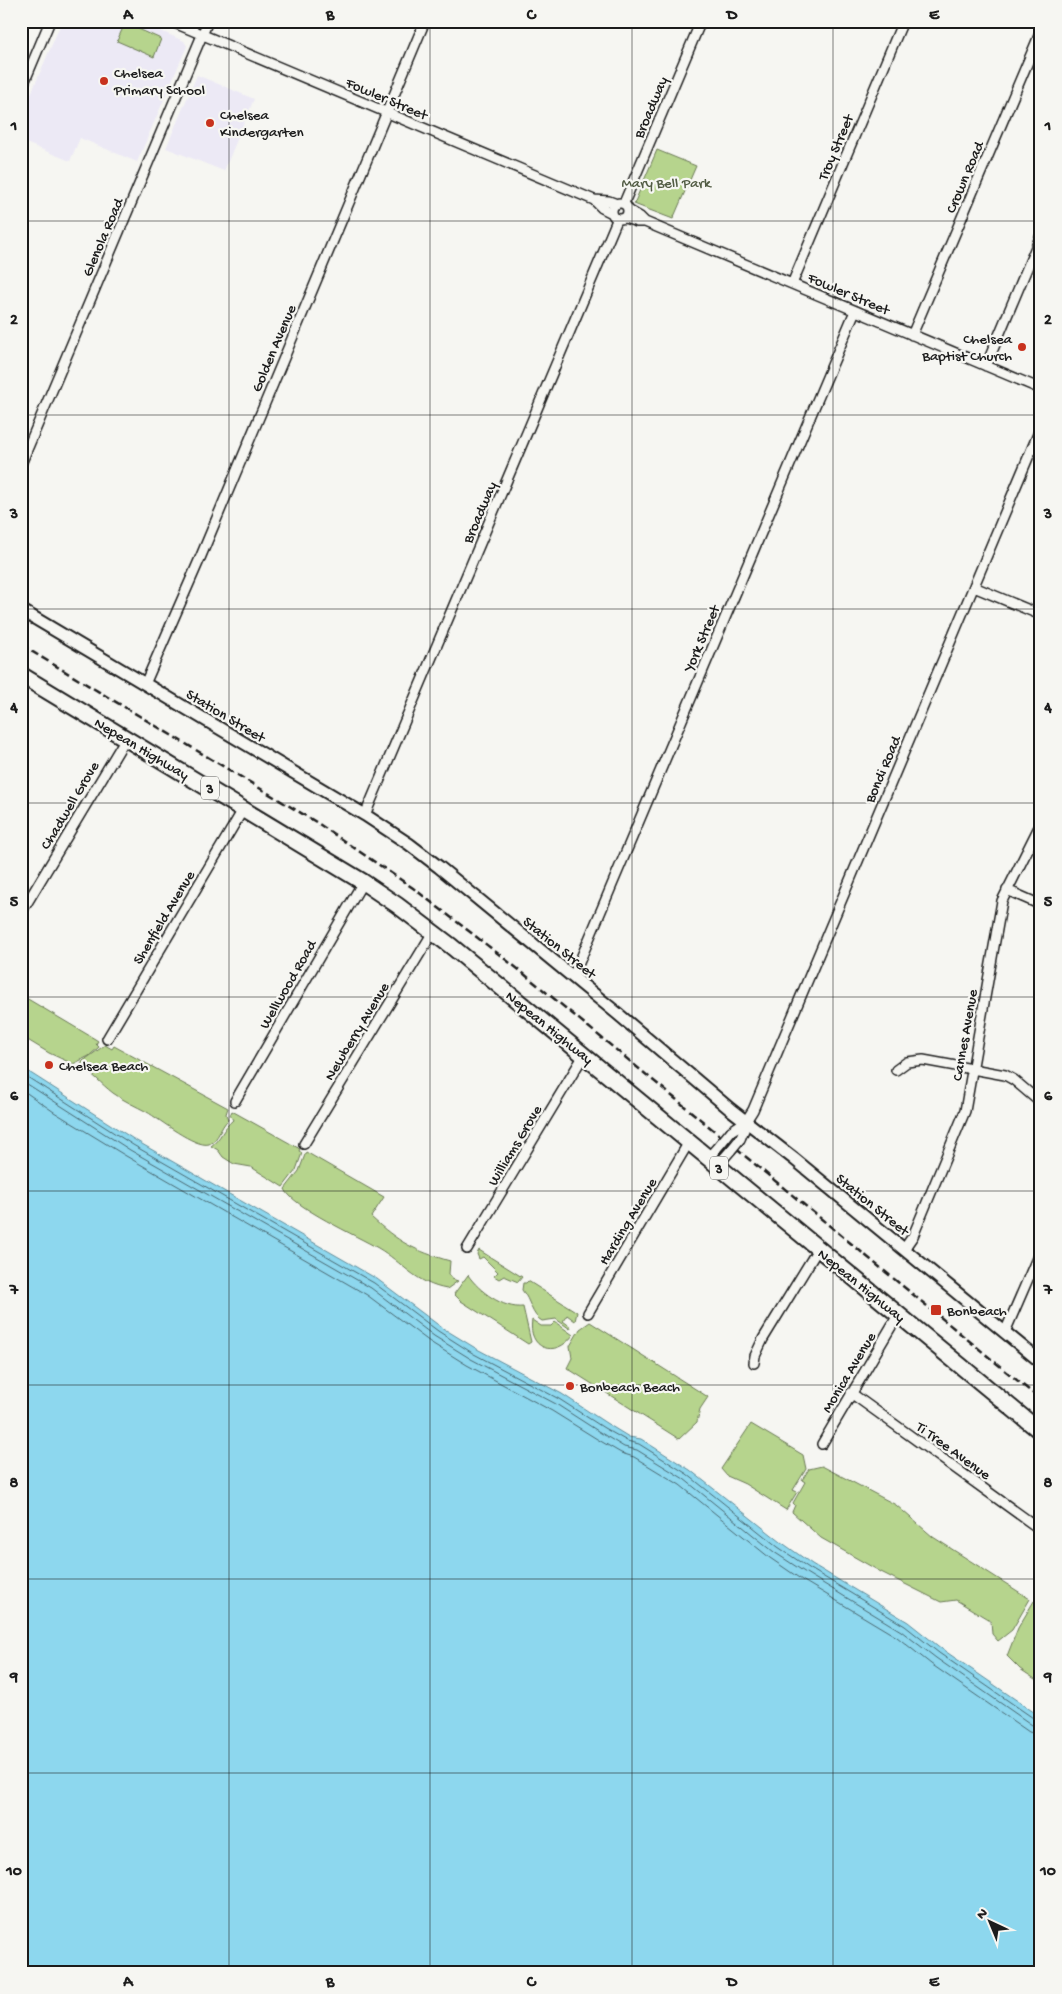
<svg xmlns="http://www.w3.org/2000/svg" width="1062" height="1994" font-family="'Gochi Hand',sans-serif">
  <rect width="100%" height="100%" fill="#f6f6f2"/>
  <filter id="ink" filterUnits="userSpaceOnUse"><feTurbulence type="fractalNoise" baseFrequency=".02" numOctaves="2"/><feDisplacementMap in="SourceGraphic" scale="10" xChannelSelector="R" yChannelSelector="G"/><feConvolveMatrix kernelMatrix="1 2 1 2 8 2 1 2 1" color-interpolation-filters="sRGB"/></filter>
  <g filter="url(#ink)">
    <path fill="#ece9f5" d="M62 21H137L184 41 187 46 137 162 80 138 70 161 21 141V117Z
      M197 75 254 99 224 171 166 148Z"/>
    <path fill="#b6d48d" stroke="#697854" d="M125 23 161 39 154 57 117 41Z
      M657 150 696 166 673 219 634 204Z
      M21 995 95 1039 98 1041 96 1044 99 1047 89 1056 73 1064 49 1053 21 1036Z
      M105 1045 112 1049 114 1046 228 1108 226 1114 228 1120C220 1127 219 1140 209 1144 195 1148 159 1119 147 1112 136 1106 124 1101 113 1093 101 1084 93 1073 80 1067L83 1061Z
      M232 1111 300 1149 299 1151 302 1153 296 1170 283 1187 251 1167 234 1164 223 1157 218 1150 211 1146C221 1139 223 1128 233 1120L230 1115Z
      M306 1152 384 1197 371 1217C398 1242 415 1251 450 1261L449 1274 452 1279 458 1281 447 1289C416 1284 402 1262 378 1248 359 1237 291 1206 285 1189L299 1171Z
      M479 1250 522 1277 518 1282 504 1276 499 1279 494 1276 498 1272 483 1257 479 1259 477 1254Z
      M468 1275C479 1291 503 1309 523 1307L531 1342 528 1344 461 1301 454 1294Z
      M528 1281 577 1312 575 1321 567 1315 563 1321 571 1327 570 1329 556 1319 542 1321C531 1315 531 1301 522 1290L523 1283H526Z
      M532 1320 541 1326H551L555 1322 573 1335C555 1360 527 1348 532 1320Z
      M590 1322 708 1397 700 1409 697 1422 679 1439 567 1368 572 1358 570 1346 580 1329Z
      M751 1424 803 1455 806 1469 793 1490 797 1492 786 1510 745 1484 727 1476 721 1469Z
      M822 1466 896 1505 933 1537 1030 1599 1012 1630 998 1641 992 1634 991 1621 956 1600 941 1602 881 1572 821 1538 792 1512 795 1505 793 1503 805 1482 802 1480 809 1469Z
      M1034 1601 1041 1605V1683L1020 1669 1007 1656 1018 1628Z"/>
    <path fill="#8dd7ee" stroke="#608c9a" d="M21 1067 135 1140 377 1279 441 1327 477 1349 562 1394 606 1423 629 1437 641 1439 690 1470 781 1542 812 1564 908 1622 942 1649 1041 1717V1973H21Z"/>
    <g fill="none" stroke-linecap="round" stroke-linejoin="round">
      <path stroke="#496770" stroke-width="1" d="M21 1073 133 1145 374 1283 438 1331 474 1354 559 1399 604 1428 627 1441 639 1444 687 1474 778 1547 809 1568 905 1626 939 1653 1036 1720 1041 1721
        M21 1080 130 1150 371 1288 434 1336 471 1359 556 1404 601 1433 624 1447 637 1450 684 1479 774 1552 806 1573 901 1631 936 1658 1032 1725 1041 1727
        M21 1089 54 1112 126 1156 367 1295 430 1342 467 1365 552 1411 597 1439 621 1453 634 1457 680 1485 770 1558 802 1580 897 1637 931 1664 1029 1732 1041 1735"/>
      <g stroke="#1c1c1c" stroke-width="12">
        <path id="street" d="M170 21 594 200 609 201 617 204
          M21 90 50 21
          M594 200 602 208 612 213
          M612 211a8 8 0 1 1 16 0a8 8 0 1 1-16 0Z
          M624 203 701 21
          M628 210 640 217 645 222
          M625 218 637 222H645L1041 389
          M792 284 903 21
          M912 335 1041 31
          M986 366 1041 235
          M21 464 208 21
          M974 587 1041 615
          M145 684 201 556 425 21
          M365 815 617 220
          M1007 890 1041 905
          M21 913 126 738
          M573 977 855 311
          M107 1039 244 808
          M896 1070 907 1062 923 1060 1005 1075 1014 1080 1041 1103
          M235 1101 363 882
          M731 1131 746 1121
          M740 1139 744 1130 746 1121 753 1110 1041 427
          M304 1144 433 932
          M708 1158 722 1142
          M717 1166 731 1150
          M467 1249 584 1055
          M904 1249 913 1236 965 1111 1002 901 1041 823
          M588 1313 689 1142
          M1005 1332 1041 1249
          M754 1363 755 1356 763 1339 818 1249
          M851 1393 1041 1530
          M822 1444 898 1315"/>
      </g>
      <g stroke="#1c1c1c" stroke-width="15">
        <path id="secondary" d="M21 610 365 815 409 844 439 867 618 1014 730 1109 793 1158 1041 1362"/>
      </g>
      <g stroke="#1c1c1c" stroke-width="19">
        <path id="highway" d="M21 675 363 882 397 905 451 946 1041 1432"/>
      </g>
      <use href="#street" stroke="#f6f6f2" stroke-width="9"/>
      <use href="#secondary" stroke="#f6f6f2" stroke-width="11"/>
      <use href="#highway" stroke="#f6f6f2" stroke-width="15"/>
      <path stroke="#1c1c1c" stroke-width="2.5" stroke-dasharray="8 4" stroke-linecap="butt" d="M21 645 316 822 413 888 518 969 1041 1400"/>
      <g stroke="#1c1c1c" stroke-width="12" stroke-linecap="butt">
        <path id="street-bridge" d="M722 1142 731 1131
          M731 1150 740 1139"/>
      </g>
      <use href="#street-bridge" stroke="#f6f6f2" stroke-width="9"/>
    </g>
  </g>
  <path fill="none" stroke="#1c1c1c" stroke-width="1" stroke-opacity="0.55" d="M229 21V1973M430 21V1973M632 21V1973M833 21V1973M21 221H1041M21 415H1041M21 609H1041M21 803H1041M21 997H1041M21 1191H1041M21 1385H1041M21 1579H1041M21 1773H1041"/>
  <g fill="#c8321e" stroke="#f6f6f2" stroke-width="2">
    <circle cx="104" cy="81" r="5"/>
    <circle cx="210" cy="123" r="5"/>
    <circle cx="1022" cy="347" r="5"/>
    <circle cx="49" cy="1065" r="5"/>
    <rect x="930" y="1304" width="12" height="12" rx="2.5"/>
    <circle cx="570" cy="1386" r="5"/>
  </g>
  <g text-anchor="middle" stroke-width="4.5" stroke-linejoin="round" paint-order="stroke">
    <g fill="#f6f6f2" stroke="#5d5d5c" stroke-width="1">
      <rect x="201" y="776.5" width="18" height="23" rx="4"/>
      <rect x="710" y="1156.5" width="18" height="23" rx="4"/>
    </g>
    <g font-size="14" font-weight="bold" fill="#1c1c1c">
      <text x="210" y="793">3</text>
      <text x="719" y="1173">3</text>
    </g>
    <g font-size="15" fill="#1c1c1c" stroke="#f6f6f2" text-anchor="start">
      <text x="114" y="77">Chelsea<tspan x="114" dy="17">Primary School</tspan></text>
      <text x="220" y="119">Chelsea<tspan x="220" dy="17">Kindergarten</tspan></text>
      <text x="1012" y="343" text-anchor="end">Chelsea<tspan x="1012" dy="17">Baptist Church</tspan></text>
      <text x="59" y="1070">Chelsea Beach</text>
      <text x="947" y="1315">Bonbeach</text>
      <text x="580" y="1391">Bonbeach Beach</text>
    </g>
    <g font-size="15" fill="#1c1c1c" stroke="#f6f6f2">
      <text transform="translate(387 98) rotate(23)" y="5">Fowler Street</text>
      <text transform="translate(650 107) rotate(-67)" y="5">Broadway</text>
      <text transform="translate(835 147) rotate(-67)" y="5">Troy Street</text>
      <text transform="translate(964 177) rotate(-67)" y="5">Crown Road</text>
      <text transform="translate(102 237) rotate(-67)" y="5">Glenola Road</text>
      <text transform="translate(849 293) rotate(23)" y="5">Fowler Street</text>
      <text transform="translate(273 348) rotate(-67)" y="5">Golden Avenue</text>
      <text transform="translate(479 512) rotate(-67)" y="5">Broadway</text>
      <text transform="translate(701 638) rotate(-67)" y="5">York Street</text>
      <text transform="translate(226 715) rotate(31)" y="5">Station Street</text>
      <text transform="translate(142 748) rotate(31)" y="5">Nepean Highway</text>
      <text transform="translate(882 769) rotate(-67)" y="5">Bondi Road</text>
      <text transform="translate(69 805) rotate(-59)" y="5">Chadwell Grove</text>
      <text transform="translate(163 917) rotate(-59)" y="5">Shenfield Avenue</text>
      <text transform="translate(560 947) rotate(39)" y="5">Station Street</text>
      <text transform="translate(287 984) rotate(-60)" y="5">Wellwood Road</text>
      <text transform="translate(550 1027) rotate(39)" y="5">Nepean Highway</text>
      <text transform="translate(356 1031) rotate(-59)" y="5">Newberry Avenue</text>
      <text transform="translate(964 1035) rotate(-80)" y="5">Cannes Avenue</text>
      <text transform="translate(514 1145) rotate(-59)" y="5">Williams Grove</text>
      <text transform="translate(873 1204) rotate(39)" y="5">Station Street</text>
      <text transform="translate(627 1221) rotate(-59)" y="5">Harding Avenue</text>
      <text transform="translate(862 1285) rotate(39)" y="5">Nepean Highway</text>
      <text transform="translate(848 1372) rotate(-59)" y="5">Monica Avenue</text>
      <text transform="translate(954 1450) rotate(36)" y="5">Ti Tree Avenue</text>
    </g>
    <g font-size="15" fill="#525c44" stroke="#f6f6f2">
      <text x="666" y="187">Mary Bell Park</text>
    </g>
  </g>
  <rect width="1062" height="1994" fill="none" stroke="#f6f6f2" stroke-width="55"/>
  <g transform="translate(990 1922) rotate(316)" stroke="#f6f6f2" stroke-width="4" paint-order="stroke">
  <path d="M0-4L9 19L0 12L-9 19Z" fill="#1c1c1c"/>
  <text y="-8" font-size="14" font-weight="bold" text-anchor="middle" fill="#1c1c1c">N</text>
  </g>
  <rect x="28" y="28" width="1006" height="1938" fill="none" stroke="#1c1c1c" stroke-width="2"/>
  <g font-size="16" text-anchor="middle" font-weight="bold" fill="#1c1c1c">
    <text x="128" y="19">A</text>
    <text x="330" y="19">B</text>
    <text x="531" y="19">C</text>
    <text x="732" y="19">D</text>
    <text x="934" y="19">E</text>
    <text x="14" y="130">1</text>
    <text x="1048" y="130">1</text>
    <text x="14" y="324">2</text>
    <text x="1048" y="324">2</text>
    <text x="14" y="518">3</text>
    <text x="1048" y="518">3</text>
    <text x="14" y="712">4</text>
    <text x="1048" y="712">4</text>
    <text x="14" y="906">5</text>
    <text x="1048" y="906">5</text>
    <text x="14" y="1100">6</text>
    <text x="1048" y="1100">6</text>
    <text x="14" y="1294">7</text>
    <text x="1048" y="1294">7</text>
    <text x="14" y="1487">8</text>
    <text x="1048" y="1487">8</text>
    <text x="14" y="1681">9</text>
    <text x="1048" y="1681">9</text>
    <text x="14" y="1875">10</text>
    <text x="1048" y="1875">10</text>
    <text x="128" y="1986">A</text>
    <text x="330" y="1986">B</text>
    <text x="531" y="1986">C</text>
    <text x="732" y="1986">D</text>
    <text x="934" y="1986">E</text>
  </g>
</svg>
